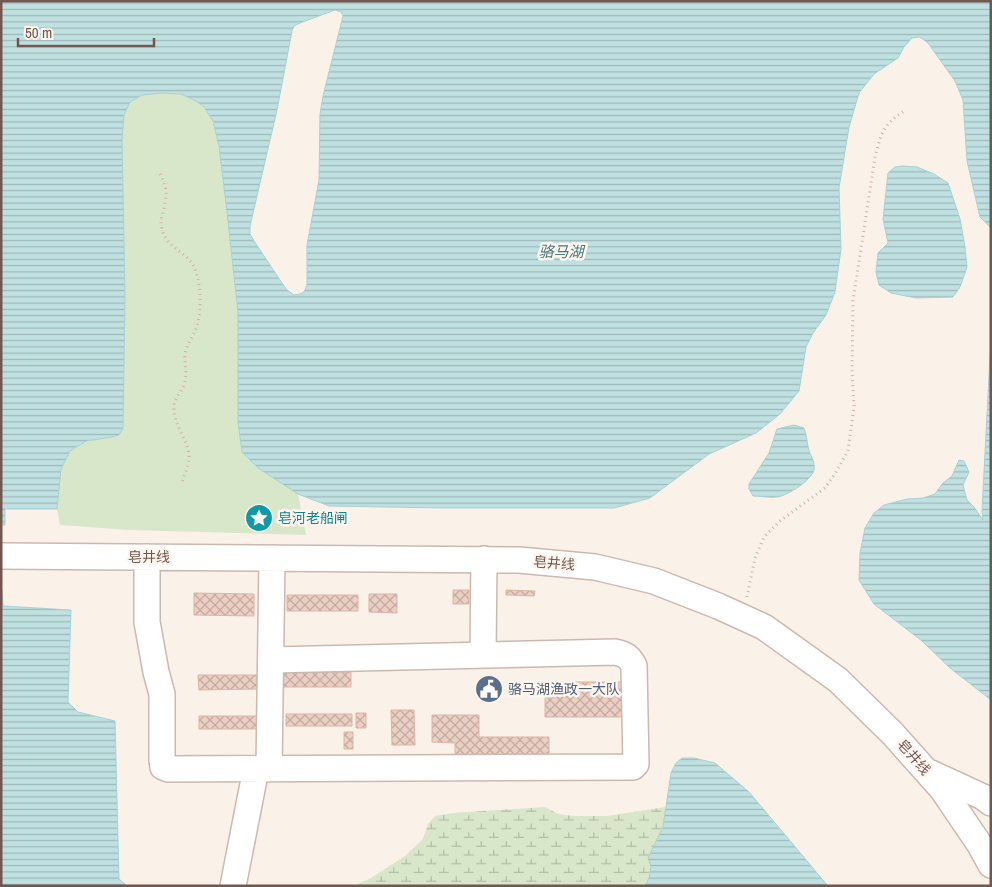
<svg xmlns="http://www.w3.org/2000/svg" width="992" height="887" font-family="'Archivo Narrow','Noto Sans SC',sans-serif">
  <defs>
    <pattern id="wetland-marsh" width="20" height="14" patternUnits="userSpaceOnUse" patternTransform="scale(1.25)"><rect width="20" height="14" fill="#d8e6c9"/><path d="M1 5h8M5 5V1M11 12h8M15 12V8" fill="none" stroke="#b4bda6"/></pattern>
    <pattern id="water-rules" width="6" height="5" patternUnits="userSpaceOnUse" patternTransform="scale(1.25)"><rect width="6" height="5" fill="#c0e1e1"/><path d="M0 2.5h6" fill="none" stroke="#a0b9b9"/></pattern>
    <pattern id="building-cross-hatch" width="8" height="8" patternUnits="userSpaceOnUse" patternTransform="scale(1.25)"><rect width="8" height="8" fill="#eccfc4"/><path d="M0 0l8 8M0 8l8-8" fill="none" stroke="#c4aba2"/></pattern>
  </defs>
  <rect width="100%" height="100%" fill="#faf1e9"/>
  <path fill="#d8e6c9" d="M162 93 181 94 196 101 204 107 213 121 219 146 227 212 238 312V422L242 452 258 468 298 494 306 535 129 530 60 525 57 509 61 469 69 451 86 441 112 437 119 435 123 428 125 295 122 140C123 123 122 102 142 95 148 93 156 94 162 93Z"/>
  <path fill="url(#wetland-marsh)" d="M545 807 558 814 574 816H607L666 807 663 827 649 858 651 866 649 878 645 886H354L371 878 405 856 423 839 428 824 435 816 453 813Z"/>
  <path fill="url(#water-rules)" stroke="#a7d1d2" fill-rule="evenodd" d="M1 1H991V228L980 217 967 161 963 100 955 81 928 43 920 37 912 38 904 47 898 58 874 74 859 93 849 127 839 188 841 249 835 292 826 315 813 333 806 347 799 391 780 414 756 433 709 454 650 498 614 508H444L329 506 298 494 258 468 242 452 238 422V312L227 212 219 146 213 121 204 107 196 101 181 94 162 93 142 95 130 102 124 115 122 140 125 295 123 428 119 435 112 437 86 441 70 451 61 469 57 509H5V525H1ZM335 10 341 12 343 16 323 96 320 114 319 180 307 245V285L304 292 300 294 294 295 286 289 254 241 250 234V226L277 110 292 31 294 26 300 23Z
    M902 166 917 167 934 174 948 183 960 219 965 247 967 267 960 287 953 297 916 298 891 293 879 285 876 272 878 253 888 243 883 219 888 173 895 167Z
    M991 337V700L950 668 922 641 874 604 859 580 860 553 865 528 874 513 884 505 907 499 923 498 935 494 943 483 952 476 959 460 964 461 969 472 963 485 967 500 974 507 983 520 982 511Z
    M794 425 804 428C807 436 807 443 809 451 812 458 815 462 814 470 812 480 787 496 777 497 769 498 761 496 753 496L749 489V484L769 453 777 429Z
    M1 590H2L3 606 71 610 68 702 78 712 115 721 119 879 127 886H1Z
    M682 758H694L715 763 749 792 828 886H645L649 878 651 866 648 858 663 827 671 773 676 763Z"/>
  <path fill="url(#building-cross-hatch)" stroke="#ddb4a6" d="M453 590H469V604H453Z
    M506 590 535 591 534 596 506 595Z
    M194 593 254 594V616L194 615Z
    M369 594H397V613L369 612Z
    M287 595H358V611H287Z
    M282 672H351V687H282Z
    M198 675H260V689L199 690Z
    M545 682H625V717H545Z
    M391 710H414L415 745H392Z
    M356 713H366V728H356Z
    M286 714H352V726H286Z
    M432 715H479V737H549V760H455V743L432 742Z
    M199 716H260V729H199Z
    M344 732H353V749H344Z"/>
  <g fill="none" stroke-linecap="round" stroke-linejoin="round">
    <g stroke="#cbb9b0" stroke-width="28">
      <path id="minor" d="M1 556 519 560 595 567 654 581 718 606 764 627 838 680 893 734 942 789 980 845 991 865
        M147 557V622L156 672 162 694V760L163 767 168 769 633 767 636 764 634 666C630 657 625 654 615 652L271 660
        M483 655 484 559
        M269 769 272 558
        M931 773 983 797 991 803
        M233 886 256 769"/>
    </g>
    <path stroke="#d1b2a7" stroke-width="3" stroke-dasharray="1 4" stroke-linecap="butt" d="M160 174C165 184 168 192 165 203 164 212 159 219 162 229 166 248 189 253 195 269 201 284 202 311 197 326 194 336 187 343 185 354 184 364 188 375 184 384 182 392 175 397 174 405 172 423 188 439 189 456 189 465 185 474 182 482
      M747 597 755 558 764 537 780 521 825 488 836 472 848 451 854 407 852 371 853 301 875 157C881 133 883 125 904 111"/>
    <use href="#minor" stroke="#fff" stroke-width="25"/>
  </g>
  <defs>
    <g id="sight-disc" transform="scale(1.4375)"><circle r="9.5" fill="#0f9aa8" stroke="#fdf6ef"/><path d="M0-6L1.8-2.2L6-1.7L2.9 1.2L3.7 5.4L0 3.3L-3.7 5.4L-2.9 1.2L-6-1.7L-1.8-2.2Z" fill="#fff"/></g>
    <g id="civic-disc" transform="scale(1.4375)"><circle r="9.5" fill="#5c6f8a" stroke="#fdf6ef"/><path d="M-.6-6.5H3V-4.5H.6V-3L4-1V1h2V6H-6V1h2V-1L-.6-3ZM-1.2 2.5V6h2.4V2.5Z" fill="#fff"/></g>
  </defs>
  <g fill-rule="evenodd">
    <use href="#sight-disc" x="259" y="518"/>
    <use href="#civic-disc" x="489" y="689"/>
  </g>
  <g text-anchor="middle" stroke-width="5" stroke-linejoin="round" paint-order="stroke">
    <g font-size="14" fill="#0d838f" stroke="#fdf6ef" text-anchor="start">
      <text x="278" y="523">皂河老船闸</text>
    </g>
    <g font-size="14" fill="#715750" stroke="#fdf6ef">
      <text x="149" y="562">皂井线</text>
      <text transform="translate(554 563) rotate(5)" y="5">皂井线</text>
      <text transform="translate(914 757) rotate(49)" y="5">皂井线</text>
    </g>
    <g font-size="14" fill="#4e5e75" stroke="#fdf6ef" text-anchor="start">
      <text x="508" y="694">骆马湖渔政一大队</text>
    </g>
    <g font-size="15" font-style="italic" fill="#48797b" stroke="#fdf6ef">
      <text x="561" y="257">骆马湖</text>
    </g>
  </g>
  <rect width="992" height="887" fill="none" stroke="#715750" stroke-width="5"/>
  <path d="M18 38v8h136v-8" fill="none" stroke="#715750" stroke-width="2.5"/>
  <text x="25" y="38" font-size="15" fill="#715750" stroke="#fdf6ef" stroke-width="4" paint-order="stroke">50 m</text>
</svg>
